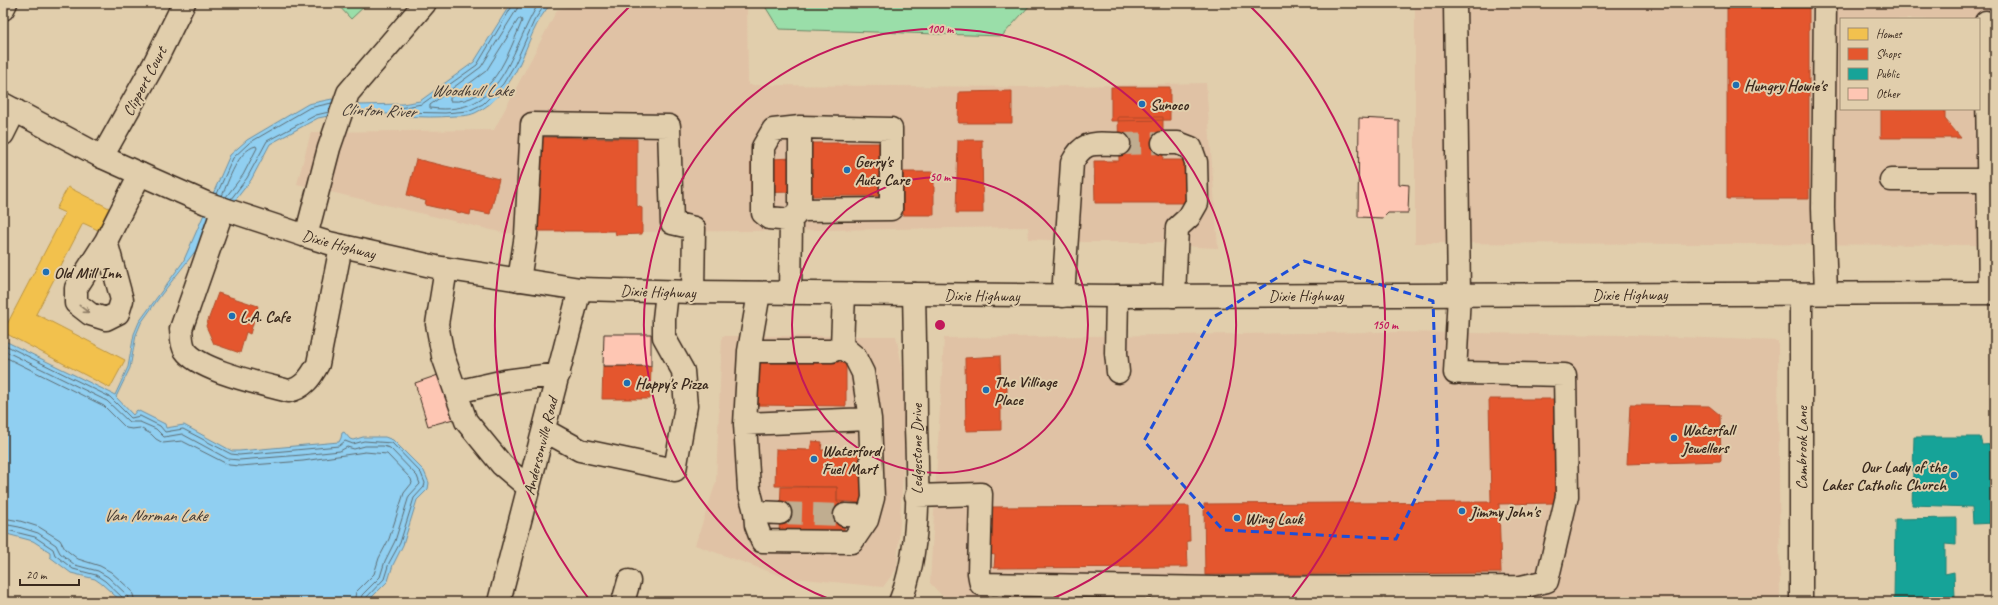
<svg xmlns="http://www.w3.org/2000/svg" width="1998" height="605" font-family="Caveat,sans-serif">
  <rect width="100%" height="100%" fill="#e1ceac"/>
  <filter id="ink" filterUnits="userSpaceOnUse"><feTurbulence type="fractalNoise" baseFrequency=".025" numOctaves="2"/><feDisplacementMap in="SourceGraphic" scale="8" xChannelSelector="R" yChannelSelector="G"/><feConvolveMatrix kernelMatrix="1 2 1 2 8 2 1 2 1" color-interpolation-filters="sRGB"/></filter>
  <g filter="url(#ink)">
    <path fill="#e0c2a5" fill-rule="evenodd" d="M579 3H747L748 85 1027 87 1206 83 1218 248 1196 247 1161 242H1083L1029 239 1028 227 753 231 504 233 297 184 311 132 494 130 557 10Z
      M1415 3H1995V245L1415 243ZM1841 19H1979V109H1841Z
      M1381 332 1631 335 1778 341 1780 602H1262L946 600 930 583 944 338Z
      M722 336H896L908 395 897 568 883 587 784 577 695 545 716 482Z"/>
    <path fill="#9adea9" stroke="#6a8464" d="M336 3H368L351 19Z
      M763 3H1032L1002 36 779 29Z"/>
    <path fill="#90cff1" stroke="#6e8d9d" d="M511 3H552C535 20 529 44 519 65 510 84 495 104 475 113 468 116 460 116 454 116 421 119 391 115 359 110L318 118 270 144 251 180 161 295 141 323 136 335 130 368 116 397 133 415 137 410 165 424 166 428 184 425 232 451H239L339 442 341 438 342 433 344 432 350 439 353 440 363 437H385L393 440 424 471 429 483 428 489 417 500 403 545 393 565 388 581 367 602H122L102 584 95 579 71 573 50 557V552L33 541 3 533V340L115 395 128 367 134 334 139 322 183 262 230 155 247 140 308 104 332 99 360 105 402 104 420 101 474 62Z"/>
    <path fill="#f2c14e" stroke="#bb9440" d="M68 187 109 208 98 230 83 223 36 314 125 360 110 388 3 332 65 213 56 209Z"/>
    <path fill="#e4572e" stroke="#b14a29" d="M1727 3H1809V199H1727Z
      M1111 87H1170V120L1111 121Z
      M1012 91V123H958L959 92Z
      M1881 109H1945V119L1961 138H1881Z
      M1118 117H1163V160H1187V203H1095L1094 161H1119Z
      M537 137 637 139V206L642 208V234L616 235 615 231H538Z
      M958 140H982L983 213H956Z
      M811 143H883V196H810Z
      M793 158V192L751 193V160Z
      M416 159 499 179 490 214 471 210 470 215 425 205 426 201 407 195Z
      M903 172H934V215H903Z
      M218 293 258 306 250 334 246 332 240 353 214 344 206 326Z
      M1000 356 1001 384H1007V396L1001 397V430L966 431 965 358Z
      M754 362H846V406L754 405Z
      M603 366H651L650 399H602Z
      M1489 399H1556V503L1499 504 1501 573 1205 575 1204 504 1491 502Z
      M1630 405 1709 406 1720 415 1721 461 1627 464Z
      M812 441 822 442 821 450H863V503L837 501V487L775 486 776 449 810 450Z
      M781 487H837V501L845 503 844 532 779 533Z
      M1189 506 1190 541H1187L1188 567 994 568 995 555 990 554V507Z"/>
    <path fill="#17a398" stroke="#227f73" d="M1914 437H1980L1982 445 1995 444V523L1973 524 1972 507 1912 505Z
      M1956 518V545L1945 544V574L1954 572 1955 597 1943 600V602H1894L1895 519Z"/>
    <g fill="none" stroke-linecap="round" stroke-linejoin="round">
      <path stroke="#5d6c72" stroke-width="1" d="M514 3 477 65 422 104 399 108V112L445 113 468 111 483 104 503 84 515 64 534 21 546 3
        M519 3 517 9 481 67 430 105V108C505 118 509 50 539 3
        M519 19H521L522 21C509 52 492 105 450 101V98L486 71Z
        M217 194 233 158 249 143 309 108 332 103
        M222 196C229 180 238 150 256 146L257 148 243 175 226 197
        M231 199 247 178 267 141 316 115 329 112
        M3 344 110 397 131 418 140 416 160 426 165 432 183 429 231 454 239 455 339 446 345 441 353 444 364 441 392 443 421 473 425 483 424 487 414 498 400 543 389 563 384 579 366 598 365 602
        M3 350 107 401 129 422H140L156 429 164 437 182 434 228 459 239 460 302 455 340 451 347 447 354 449 365 446H383L390 448 417 476 420 484 409 496 395 541 385 561 380 577 362 595 360 602
        M3 356 104 406 126 428 132 429 140 428 151 434 156 439 163 443 182 441 229 465 240 466 303 461 365 452 387 454 411 479 412 483 404 493 389 539 379 558 374 574 356 592 354 602
        M3 518 20 521 39 527 60 540 65 549 78 559 100 566 111 572 132 591 135 602
        M3 524 19 527 38 533 56 545 60 553 75 565 98 571 108 577 127 595 129 602
        M3 529 35 537 53 549 55 555 73 569 96 575 105 581 123 598 124 602"/>
    </g>
    <path fill="#fec6b3" stroke="#3b2a1e" d="M1359 118 1399 120V184L1409 185 1408 213H1388L1383 218 1358 217Z
      M604 334H651V366H603Z
      M444 373 457 418 428 426 415 383Z"/>
    <g fill="none" stroke-linecap="round" stroke-linejoin="round">
      <path stroke="#c0ad90" stroke-width="22" stroke-dasharray="22 11" stroke-linecap="butt" d="M1119 144 1163 143
        M780 513 845 515"/>
      <g stroke="#3b2a1e" stroke-width="25">
        <path id="minor" d="M1825 3 1823 208 1826 293
          M3 9 6 3
          M1986 22 1990 293
          M3 134 15 110
          M1163 143H1178L1191 148 1196 162 1197 203 1189 217 1177 228 1174 296
          M102 157 154 64 184 3
          M1891 180H1989
          M223 209 181 329C182 336 181 343 185 350 199 371 263 384 288 391 303 389 311 377 318 364L341 246
          M791 220 769 218 763 213V147L773 130 800 127
          M306 236 329 148 348 93 425 3
          M106 241 122 300 118 313 106 319 90 314 76 303V288L106 241 140 174
          M446 269 437 324 443 356 466 421 502 465 529 488
          M519 280 526 235 532 124 669 126 672 223 694 228 693 292
          M759 293 749 351 745 424 749 489 755 512 756 525 762 541 852 542 867 520 873 498 870 419 863 373 855 357 842 346 844 294
          M790 293 791 220 800 210V127L891 129V209L800 210
          M1063 296 1072 163C1084 139 1095 144 1119 144
          M1117 296 1116 353 1118 372
          M749 351H832L842 346
          M1455 373 1459 294 1455 3
          M456 392 505 381 559 374
          M745 424 870 419
          M544 430 580 450 675 470 686 406 683 371 664 337V319L667 292
          M916 496 981 494 979 573 981 584 1216 588 1521 587 1547 581 1567 496 1565 375 1463 373
          M755 512 780 513
          M845 515 868 516
          M499 602 580 289
          M623 602 629 581
          M900 602C921 550 918 483 916 428 916 383 915 339 914 294
          M1801 602V294"/>
      </g>
      <g stroke="#3b2a1e" stroke-width="25">
        <path id="major" d="M3 104 102 157 140 174 206 203 306 236 329 243 436 267 580 289 693 292 1117 296 1995 293"/>
      </g>
      <use href="#minor" stroke="#e1ceac" stroke-width="22"/>
      <use href="#major" stroke="#e1ceac" stroke-width="22"/>
    </g>
    <defs><path id="oneway-shaft" d="M-6 0H5M1.5-3L5.5 0L1.5 3" fill="none" stroke-width="1.6" stroke-linecap="round" stroke-linejoin="round"/></defs>
    <use stroke="#8e7c65" href="#oneway-shaft" transform="translate(84 309) rotate(38)"/>
  </g>
  <path fill="none" stroke="#1d4ed8" stroke-width="3" stroke-dasharray="8 5" stroke-linejoin="round" d="M1304 261 1433 301 1438 451 1396 539 1223 530 1144 441 1212 318Z"/>
  <g fill="none" stroke="#c2185b" stroke-width="2">
    <circle cx="940" cy="325" r="148"/>
    <path d="M834 601A296 296 0 1 1 1046 601"/>
    <path d="M589 599A445 445 0 0 1 631 5M1249 5A445 445 0 0 1 1291 599"/>
  </g>
  <g fill="#1f6fb2" stroke="#e1ceac" stroke-width="1.5">
    <circle cx="1736" cy="85" r="4"/>
    <circle cx="1142" cy="104" r="4"/>
    <circle cx="847" cy="170" r="4"/>
    <circle cx="46" cy="272" r="4"/>
    <circle cx="232" cy="316" r="4"/>
    <circle cx="627" cy="383" r="4"/>
    <circle cx="986" cy="390" r="4"/>
    <circle cx="1674" cy="438" r="4"/>
    <circle cx="814" cy="459" r="4"/>
    <circle cx="1954" cy="475" r="4"/>
    <circle cx="1462" cy="511" r="4"/>
    <circle cx="1237" cy="518" r="4"/>
  </g>
  <g text-anchor="middle" stroke-width="4" stroke-linejoin="round" paint-order="stroke">
    <g font-size="16" fill="#3b2a1e" stroke="#e1ceac">
      <text transform="translate(144 81) rotate(-62)" y="6">Clippert Court</text>
      <text transform="translate(339 244) rotate(15)" y="6">Dixie Highway</text>
      <text transform="translate(658 291) rotate(2)" y="6">Dixie Highway</text>
      <text x="1630" y="300">Dixie Highway</text>
      <text transform="translate(982 295) rotate(1)" y="6">Dixie Highway</text>
      <text x="1306" y="301">Dixie Highway</text>
      <text transform="translate(540 446) rotate(-76)" y="6">Andersonville Road</text>
      <text transform="translate(1801 448) rotate(-90)" y="6">Cambrook Lane</text>
      <text transform="translate(916 449) rotate(-90)" y="6">Ledgestone Drive</text>
    </g>
    <g font-size="16" font-weight="bold" fill="#3b2a1e" stroke="#e1ceac" text-anchor="start">
      <text x="1744" y="91">Hungry Howie's</text>
      <text x="1150" y="110">Sunoco</text>
      <text x="855" y="167">Gerry's<tspan x="855" dy="18">Auto Care</tspan></text>
      <text x="54" y="278">Old Mill Inn</text>
      <text x="240" y="322">L.A. Cafe</text>
      <text x="994" y="387">The Villiage<tspan x="994" dy="18">Place</tspan></text>
      <text x="635" y="389">Happy's Pizza</text>
      <text x="1682" y="435">Waterfall<tspan x="1682" dy="18">Jewellers</tspan></text>
      <text x="822" y="456">Waterford<tspan x="822" dy="18">Fuel Mart</tspan></text>
      <text x="1946" y="472" text-anchor="end">Our Lady of the<tspan x="1946" dy="18">Lakes Catholic Church</tspan></text>
      <text x="1470" y="517">Jimmy John's</text>
      <text x="1245" y="524">Wing Lauk</text>
    </g>
    <g font-size="17" font-style="italic" fill="#443a33" stroke="#e1ceac">
      <text x="472" y="96">Woodhull Lake</text>
      <text transform="translate(378 110) rotate(2)" y="6">Clinton River</text>
      <text x="155" y="521">Van Norman Lake</text>
    </g>
  </g>
  <circle cx="940" cy="325" r="6" fill="#c2185b" stroke="#e1ceac" stroke-width="2"/>
  <g font-size="12" text-anchor="middle" font-weight="bold" fill="#c2185b" stroke="#e1ceac" stroke-width="4" stroke-linejoin="round" paint-order="stroke">
    <text x="940" y="33">100 m</text>
    <text x="940" y="181">50 m</text>
    <text x="1385" y="329">150 m</text>
  </g>
  <rect width="1998" height="605" fill="none" stroke="#e1ceac" stroke-width="16"/>
  <rect x="8" y="8" width="1982" height="589" fill="none" stroke="#3b2a1e" stroke-width="1.5" filter="url(#ink)"/>
  <rect x="1840" y="18" width="140" height="92" fill="#e1ceac" stroke="#9f8c73"/>
  <rect x="1848" y="28" width="20" height="12" fill="#f2c14e" stroke="#9f8c73"/>
  <text x="1876" y="38" font-size="12" fill="#3b2a1e">Homes</text>
  <rect x="1848" y="48" width="20" height="12" fill="#e4572e" stroke="#9f8c73"/>
  <text x="1876" y="58" font-size="12" fill="#3b2a1e">Shops</text>
  <rect x="1848" y="68" width="20" height="12" fill="#17a398" stroke="#9f8c73"/>
  <text x="1876" y="78" font-size="12" fill="#3b2a1e">Public</text>
  <rect x="1848" y="88" width="20" height="12" fill="#fec6b3" stroke="#9f8c73"/>
  <text x="1876" y="98" font-size="12" fill="#3b2a1e">Other</text>
  <path d="M20 579v6h59v-6" fill="none" stroke="#3b2a1e" stroke-width="2"/>
  <text x="26" y="579" font-size="12" fill="#3b2a1e" stroke="#e1ceac" stroke-width="3" paint-order="stroke">20 m</text>
</svg>
